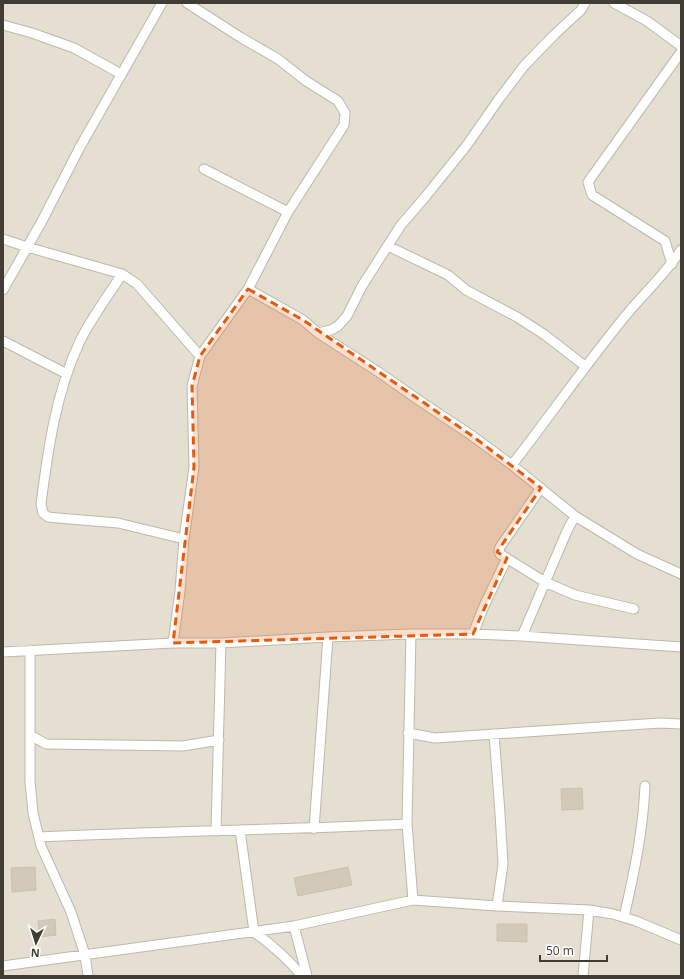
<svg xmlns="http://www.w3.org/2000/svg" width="684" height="979" font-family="'Open Sans',sans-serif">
  <rect width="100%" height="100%" fill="#f1ede3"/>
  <path fill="#e5dfd1" d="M3 3H681V976H3Z"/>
  <path fill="#d2c9b9" stroke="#ccc1ac" d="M582 788 583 809 562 810 561 789Z
    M35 867 36 890 12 892 11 868Z
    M348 867 352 885 298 896 294 878Z
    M55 919 56 935 40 937 38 921Z
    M497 924H527V942L497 941Z"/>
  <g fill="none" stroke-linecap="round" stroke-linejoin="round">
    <g stroke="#bfb8a9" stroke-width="11">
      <path id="minor" d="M614 3 647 21 681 46
        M3 25 32 33 74 48 121 74
        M204 169 288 212
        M3 239 27 247 122 274 137 284 200 356
        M388 246 448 275 466 290 517 317 545 335 585 366
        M672 264 665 241 592 195 588 182 681 52
        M122 274C108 296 92 317 80 341 56 392 48 449 41 504L43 513 48 517 58 518 118 523 184 539
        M248 289 303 320 318 333 380 373 420 401 471 435 512 465 575 516 637 554 681 574
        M3 290 42 221 80 147 162 3
        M318 333 331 330 338 326 347 316 362 286 401 225 426 196 467 145 499 99 524 66 554 35 581 10 585 3
        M3 341 67 374
        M512 465C549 417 584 367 622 320 641 296 664 276 681 250
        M541 488 500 547 499 551 500 554 545 582 575 595 634 609
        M411 634 407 824 413 900
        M473 634 484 606 507 558
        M522 636 567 531 575 516
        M173 643 180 591 184 539 194 467 192 386 200 356 248 289 288 212 344 125 345 113 338 101 306 81 278 59 240 37 187 3
        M30 650V781L33 813 41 846 71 912 85 955 88 976
        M3 652 173 643H221L328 637 411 634H473L522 636 681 647
        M408 733 435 738 660 723 681 724
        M494 734 500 813 503 864 497 906
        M30 735 46 744 183 746 219 740
        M314 829 328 637
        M240 830 254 932C272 945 288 959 302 976
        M216 831 221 643
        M39 837C161 831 284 830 407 824
        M624 917C634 874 643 831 645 786
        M294 926 307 976
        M3 966 294 926 413 900 497 906 589 910 613 914 636 921 681 940
        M583 976 589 910"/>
    </g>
    <use href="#minor" stroke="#fff" stroke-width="9"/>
  </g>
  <path fill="#e8590c" fill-opacity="0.2" stroke="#e8590c" stroke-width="3" stroke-dasharray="8 5" stroke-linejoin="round" d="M248 289 303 320 471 435 541 488 497 552 507 558 473 634 173 643 194 467 192 386 200 356Z"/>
  <rect width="684" height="979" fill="none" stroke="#423d34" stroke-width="8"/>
  <g transform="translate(36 943) rotate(184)" stroke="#ffffff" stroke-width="3" paint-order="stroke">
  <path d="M0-3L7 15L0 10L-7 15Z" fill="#423d34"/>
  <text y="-6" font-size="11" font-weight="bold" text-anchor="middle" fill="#423d34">N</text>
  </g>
  <path d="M540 955v6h67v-6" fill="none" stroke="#423d34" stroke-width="2"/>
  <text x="546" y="955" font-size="12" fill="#423d34" stroke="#ffffff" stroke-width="3" paint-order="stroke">50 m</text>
</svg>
